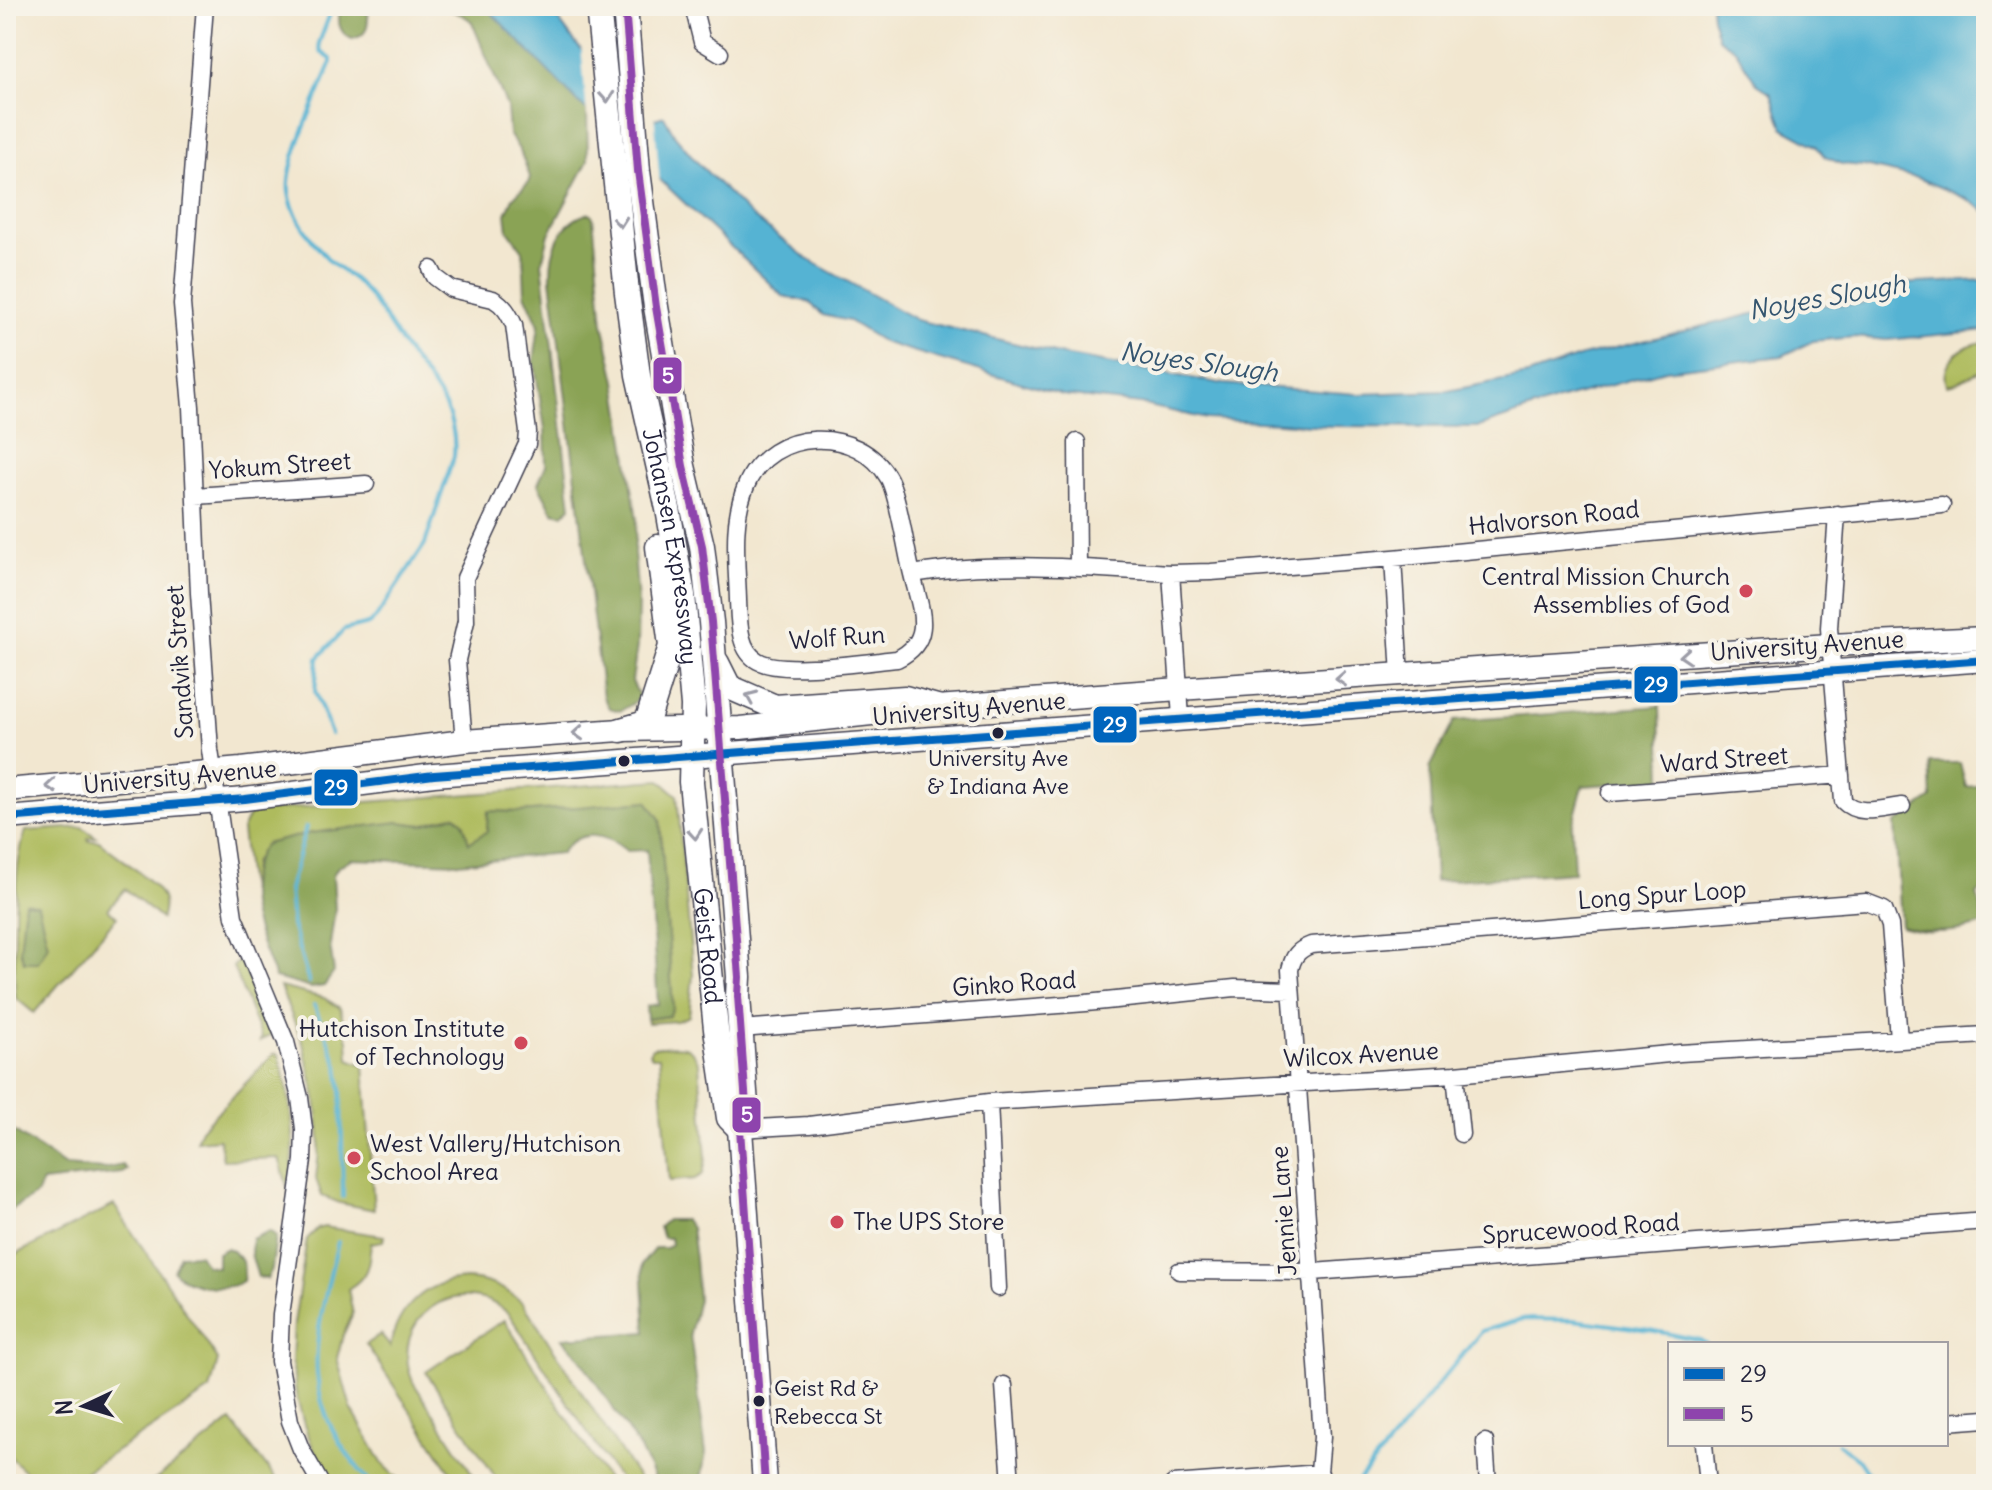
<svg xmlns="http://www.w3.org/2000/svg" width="1992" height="1490" font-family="Delius,sans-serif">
  <rect width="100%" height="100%" fill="#f7f3e8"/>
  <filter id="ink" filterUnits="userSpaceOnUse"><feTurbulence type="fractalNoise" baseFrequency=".0125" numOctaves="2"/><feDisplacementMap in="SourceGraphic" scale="16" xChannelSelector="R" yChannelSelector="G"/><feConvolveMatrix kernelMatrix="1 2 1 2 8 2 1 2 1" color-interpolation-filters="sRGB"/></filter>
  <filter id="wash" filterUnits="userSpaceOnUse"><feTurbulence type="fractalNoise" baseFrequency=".006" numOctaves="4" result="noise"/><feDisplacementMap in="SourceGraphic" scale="32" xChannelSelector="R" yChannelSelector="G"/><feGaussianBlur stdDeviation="1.8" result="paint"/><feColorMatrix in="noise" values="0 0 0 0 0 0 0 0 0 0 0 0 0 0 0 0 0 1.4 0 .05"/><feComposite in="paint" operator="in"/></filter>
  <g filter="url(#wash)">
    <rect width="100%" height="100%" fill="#f2e7d0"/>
    <path fill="#aebb5d" stroke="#686e4c" stroke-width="2" d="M1986 342V370C1971 372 1961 384 1947 385 1939 361 1965 343 1986 342Z
      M660 780 677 795 693 975 689 1016 677 1021 648 1023 647 1019 669 1016 673 1008 660 819 647 802 520 812 488 811 487 831 469 843 463 822 455 815 422 825 398 822 254 860 249 891 242 830 249 815 259 811C392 799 526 790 660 780Z
      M82 827 96 837 88 838 89 841H99C114 854 151 878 160 894 165 901 164 912 161 919L125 889 108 909 117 917 34 1013 16 998 15 986C15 946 12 866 26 831Z
      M240 959 271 1035 260 1041 261 1037 233 967Z
      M280 987 324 998 340 1008 348 1041 349 1059 364 1065 374 1210 340 1203 322 1196 316 1179 320 1140 316 1098 303 1043Z
      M656 1047C680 1047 689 1040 699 1064L706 1159 703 1174 695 1179 669 1181 659 1057H652L649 1053 652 1048Z
      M275 1053 279 1055C291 1098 299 1145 288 1189L279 1158 223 1160 219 1139 196 1141 201 1129Z
      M114 1205 218 1360 210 1390 66 1484C37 1484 24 1474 6 1451V1259Z
      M324 1227 384 1236 383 1241 371 1243C369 1266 368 1277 348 1289L353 1314 343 1335 337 1358 351 1408 382 1463 404 1484H336L314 1450 304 1425 296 1394 292 1360 294 1323 307 1239 317 1229Z
      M466 1279C488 1280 506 1288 523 1303L642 1484H622L508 1313C456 1270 387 1319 413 1382L479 1484H459L366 1344 381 1334 390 1347C397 1308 426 1281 466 1279Z
      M504 1320 610 1484H500L426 1372Z
      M231 1421 280 1484H150Z"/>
    <path fill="#8aa354" stroke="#566248" stroke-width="2" d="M340 6H369C367 22 371 35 352 39 337 32 338 21 340 6Z
      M445 6H485L587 110 588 161 549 234 542 263 571 507 563 514 553 512 538 484 546 465 545 429 534 361 539 325 525 294 523 251 508 230 506 214 513 198 528 183 530 177 520 151 509 134 507 107 472 22C464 13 453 14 445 6Z
      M590 213 593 217 603 323 616 381 637 520 634 552 638 601 637 646 632 681 639 696 634 703 620 711 609 708 603 697 551 279C550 250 559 221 590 213Z
      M1660 706 1662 780 1583 786 1572 827 1574 872 1435 881 1430 768 1454 721Z
      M1930 763H1960L1966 787 1986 785V886L1977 894 1984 924C1954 933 1932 935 1901 926L1895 824 1932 798Z
      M647 801 660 819 673 1008 669 1016 647 1019 646 1006 658 1004 647 850 627 851C605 833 580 828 561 853L458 863 351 859 338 867 333 875 335 909 330 945 334 972 324 986 311 988 275 978C258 934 234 888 265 844L311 833 398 822 422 825 455 815 463 822 469 843 487 831 488 811 520 812Z
      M25 902 38 905 48 945 38 962H24L20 951Z
      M6 1126 65 1166 103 1169 123 1165 127 1170 122 1173 42 1182 37 1194 6 1213Z
      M667 1220H685L691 1228 695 1259 698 1299 690 1334 706 1453 700 1484H657L640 1449 577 1354 562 1338 646 1332 642 1264 655 1248H666L671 1244 670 1238H663L659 1227Z
      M270 1231 276 1236 272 1269 267 1279 258 1277 251 1254 252 1239Z
      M227 1248C242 1256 246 1264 243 1281 226 1292 188 1287 173 1271L180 1255 199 1254 206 1265 217 1267V1253Z"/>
    <path fill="#55b3d3" stroke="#3c6a87" stroke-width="2" d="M485 6H548L578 46 655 119 664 116 675 136 697 162 750 215 809 260 917 320 1063 355 1224 384 1358 394 1448 391 1528 375 1582 356 1753 314 1815 305 1862 304 1894 284 1986 280V330L1887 340 1855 337 1813 341 1782 356 1665 370 1558 400 1478 427 1331 426 1207 419 1140 404 1063 395 885 343 849 321 823 315 809 302 783 296 581 105Z
      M1711 6H1986V212L1965 198 1918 178 1864 166 1842 164 1825 157 1816 146 1783 128 1771 93 1757 84 1735 49 1718 38 1712 17Z"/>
    <path fill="#f2e7d0" d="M581 44 654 112 660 185 587 116Z"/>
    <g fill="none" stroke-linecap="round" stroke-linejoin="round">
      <path stroke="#55b3d3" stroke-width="4" d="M331 734 315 691 318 658 344 630 368 624 375 619 425 544 454 456C459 407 426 380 401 343 388 323 375 300 358 283 349 274 337 269 329 260 313 243 292 216 289 192 285 162 319 94 331 64V59L321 52 319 43 333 6
        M306 827 289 889 292 925 309 983
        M314 1005 338 1065 341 1088 343 1197
        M338 1242C314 1342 294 1401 372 1484
        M1838 1444 1859 1460 1875 1484
        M1356 1484 1482 1331 1523 1319 1573 1320 1650 1330 1700 1340 1706 1344"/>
    </g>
  </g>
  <g filter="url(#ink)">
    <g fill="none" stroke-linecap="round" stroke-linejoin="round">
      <g stroke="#414051" stroke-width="19">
        <path id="minor" d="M205 6 182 304 191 407 199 593 210 750 234 917 286 1042 300 1098 304 1129 303 1160 281 1315 279 1361 290 1421 301 1449 321 1484
          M693 6 702 42 720 53
          M431 269 435 277 451 289 493 299C504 305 509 314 514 325L528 432 527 444 465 578 466 621 457 660 464 741
          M1077 442 1078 568
          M196 496 366 484
          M1837 514 1829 628 1843 801C1858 817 1883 808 1902 806
          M1393 558 1400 676
          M1171 573 1211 572 1393 558 1942 505
          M912 574C920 608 936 640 897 659 866 662 783 675 758 661 738 650 739 620 738 600 737 562 731 522 746 486 770 427 859 424 889 479 899 499 906 551 912 574 996 560 1085 568 1171 573L1181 718
          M1610 793 1841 775
          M740 1029 1086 1003 1235 988 1291 990
          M1455 1074 1461 1134
          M989 1102 998 1288
          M740 1129 809 1125 989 1102 1455 1074 1680 1053 1986 1035
          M1179 1271 1313 1272 1986 1221
          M1004 1385 1011 1484
          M1946 1422 1986 1419
          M1485 1442 1488 1484
          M1704 1444 1708 1484
          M1173 1484 1320 1473
          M1318 1484 1322 1437 1290 970C1293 956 1298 950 1311 945L1866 902 1884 909 1890 925 1899 1039"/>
      </g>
      <g stroke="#414051" stroke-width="25">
        <path id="major" d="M6 790 241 769 464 741 621 730 740 728 937 707 1179 689 1830 645 1986 638
          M6 818 245 799 434 775 1986 660"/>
      </g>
      <g stroke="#414051" stroke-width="27">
        <g id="highway">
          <path id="s1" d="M598 6 627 293 638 375 668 509 683 595 693 706 691 782 716 1029 729 1118 740 1129"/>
          <path d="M625 6 638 171 656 307 683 466 702 546 711 622 739 977 738 996 747 1119 740 1129 765 1484"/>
          <path d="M717 663 729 687 775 707 905 698 937 707"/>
          <path d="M621 730 642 724 648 719 671 646 658 547"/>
        </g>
      </g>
      <use href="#minor" stroke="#fff" stroke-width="16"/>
      <use href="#major" stroke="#fff" stroke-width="22"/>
      <use href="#highway" stroke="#fff" stroke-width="24"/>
      <g stroke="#f7f3e8" stroke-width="14">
        <path id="bus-1" d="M6 818 245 799 434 775 1986 660"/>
      </g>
      <g stroke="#f7f3e8" stroke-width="14">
        <path id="bus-2" d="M625 6 638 171 656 307 683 466 702 546 711 622 739 977 738 996 747 1119 740 1129 765 1484"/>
      </g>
      <use href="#bus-1" stroke="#0065bd" stroke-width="8"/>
      <use href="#bus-2" stroke="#8e44ad" stroke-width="8"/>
    </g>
    <defs><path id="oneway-chevron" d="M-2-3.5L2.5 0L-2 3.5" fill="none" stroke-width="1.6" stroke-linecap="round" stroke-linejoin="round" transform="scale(2)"/></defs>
    <g stroke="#9c9ca7">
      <use href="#oneway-chevron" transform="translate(607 97) rotate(85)"/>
      <use href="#oneway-chevron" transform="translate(620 222) rotate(84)"/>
      <use href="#oneway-chevron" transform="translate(1685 656) rotate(176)"/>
      <use href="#oneway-chevron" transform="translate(1341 679) rotate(177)"/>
      <use href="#oneway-chevron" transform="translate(751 697) rotate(-157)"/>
      <use href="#oneway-chevron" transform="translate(578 733) rotate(176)"/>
      <use href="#oneway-chevron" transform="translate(51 786) rotate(175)"/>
      <use href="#oneway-chevron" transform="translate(695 834) rotate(85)"/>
    </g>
  </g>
  <g fill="#d1495b" stroke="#f7f3e8" stroke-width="3">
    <circle cx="1746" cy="591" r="8"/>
    <circle cx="521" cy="1043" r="8"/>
    <circle cx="354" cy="1158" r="8"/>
    <circle cx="837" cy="1222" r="8"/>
  </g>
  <g fill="#22223b" stroke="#f7f3e8" stroke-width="3">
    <circle cx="998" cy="733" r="7"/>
    <circle cx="624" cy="761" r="7"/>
    <circle cx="759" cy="1401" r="7"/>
  </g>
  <g text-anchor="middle" stroke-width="8" stroke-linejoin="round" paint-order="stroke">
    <g font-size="22" fill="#22223b" stroke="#f7f3e8">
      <text x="998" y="766">University Ave<tspan x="998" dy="28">&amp; Indiana Ave</tspan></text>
      <text x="774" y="1396" text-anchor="start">Geist Rd &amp;<tspan x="774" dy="28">Rebecca St</tspan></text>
    </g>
    <g font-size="24" fill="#22223b" stroke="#f7f3e8">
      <text transform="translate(280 466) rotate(-4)" y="8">Yokum Street</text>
      <text transform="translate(1554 518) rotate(-6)" y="8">Halvorson Road</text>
      <text dy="8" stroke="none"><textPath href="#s1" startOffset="546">Johansen Expressway</textPath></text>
      <text transform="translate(837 638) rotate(-4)" y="8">Wolf Run</text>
      <text transform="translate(1807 646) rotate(-4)" y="8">University Avenue</text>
      <text transform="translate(180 662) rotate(-94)" y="8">Sandvik Street</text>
      <text transform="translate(969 709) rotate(-5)" y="8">University Avenue</text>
      <text transform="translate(1724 760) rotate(-4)" y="8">Ward Street</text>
      <text transform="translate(180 777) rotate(-5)" y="8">University Avenue</text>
      <text transform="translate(1662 895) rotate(-4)" y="8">Long Spur Loop</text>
      <text dy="8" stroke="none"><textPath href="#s1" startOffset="948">Geist Road</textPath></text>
      <text transform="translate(1014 984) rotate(-4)" y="8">Ginko Road</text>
      <text transform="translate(1361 1055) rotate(-3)" y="8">Wilcox Avenue</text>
      <text transform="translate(1284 1211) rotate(-94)" y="8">Jennie Lane</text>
      <text transform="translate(1581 1229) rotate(-4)" y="8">Sprucewood Road</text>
    </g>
    <g font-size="24" fill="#22223b" stroke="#f7f3e8" text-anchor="end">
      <text x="1730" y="585">Central Mission Church<tspan x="1730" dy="28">Assemblies of God</tspan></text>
      <text x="505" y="1037">Hutchison Institute<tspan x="505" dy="28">of Technology</tspan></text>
      <text x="370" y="1152" text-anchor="start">West Vallery/Hutchison<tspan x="370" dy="28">School Area</tspan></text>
      <text x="853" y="1230" text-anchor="start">The UPS Store</text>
    </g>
    <g font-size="26" font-style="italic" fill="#345570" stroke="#f7f3e8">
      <text transform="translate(1827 297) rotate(-10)" y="9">Noyes Slough</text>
      <text transform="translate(1199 362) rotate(8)" y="9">Noyes Slough</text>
    </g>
  </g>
  <g stroke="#f7f3e8" stroke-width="3">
    <rect x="652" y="356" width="31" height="39" rx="8" fill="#8e44ad"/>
    <rect x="1633" y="665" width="46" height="39" rx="8" fill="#0065bd"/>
    <rect x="1092" y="705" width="46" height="39" rx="8" fill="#0065bd"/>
    <rect x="313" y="768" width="46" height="39" rx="8" fill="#0065bd"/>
    <rect x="731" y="1096" width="31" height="38" rx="8" fill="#8e44ad"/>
  </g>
  <g font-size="22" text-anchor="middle" font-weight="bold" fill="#fff">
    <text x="668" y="383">5</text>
    <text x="1656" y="692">29</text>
    <text x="1115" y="732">29</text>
    <text x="336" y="795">29</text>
    <text x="747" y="1122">5</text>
  </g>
  <rect width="1992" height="1490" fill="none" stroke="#f7f3e8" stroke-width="32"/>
  <rect x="1668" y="1342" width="280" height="104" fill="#f7f3e8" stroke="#a29fa3" stroke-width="2"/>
  <rect x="1684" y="1368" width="40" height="12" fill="#0065bd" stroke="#a29fa3" stroke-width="2"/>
  <text x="1740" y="1382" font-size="24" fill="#22223b">29</text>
  <rect x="1684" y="1408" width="40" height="12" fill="#8e44ad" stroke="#a29fa3" stroke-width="2"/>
  <text x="1740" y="1422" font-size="24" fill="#22223b">5</text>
  <g transform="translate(84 1406) rotate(266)" stroke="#f7f3e8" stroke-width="6" paint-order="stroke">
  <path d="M0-6L14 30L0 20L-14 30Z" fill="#22223b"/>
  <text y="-12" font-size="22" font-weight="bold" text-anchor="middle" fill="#22223b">N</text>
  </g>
</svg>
